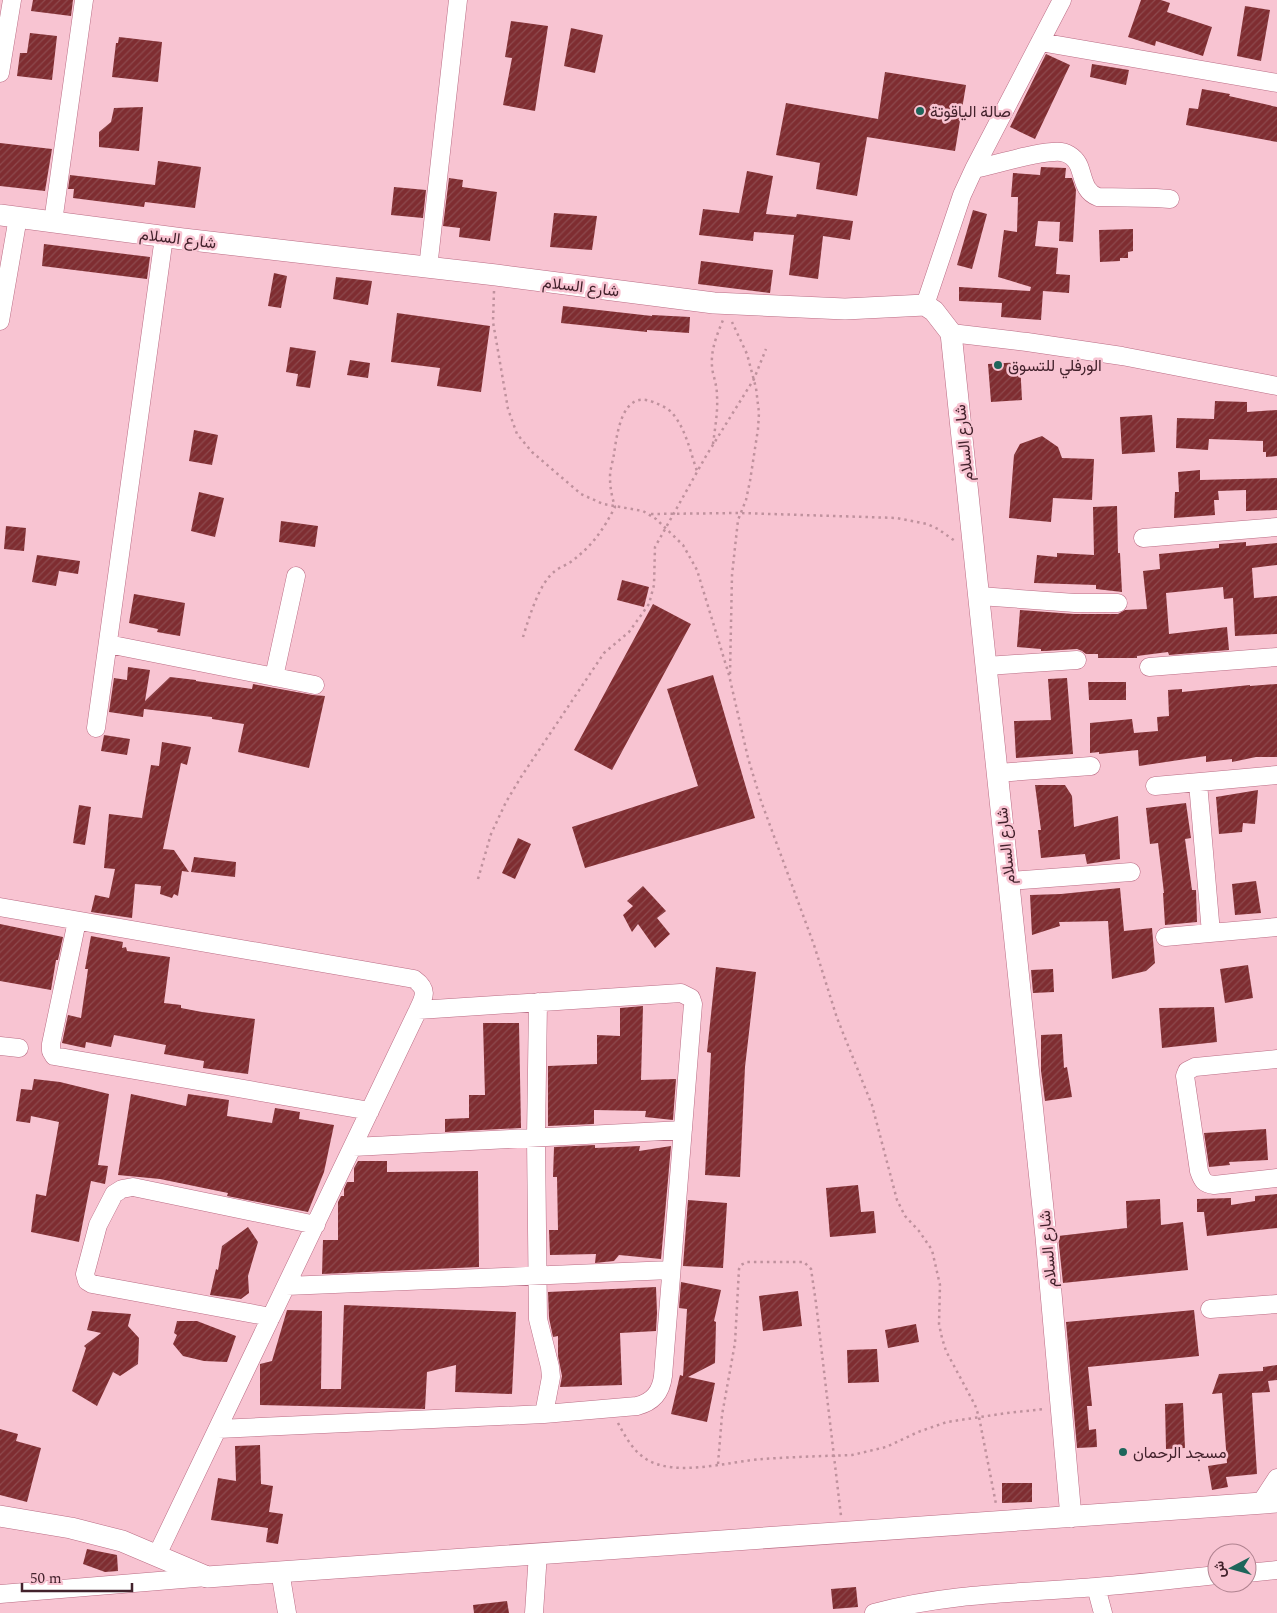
<svg xmlns="http://www.w3.org/2000/svg" width="1277" height="1613" font-family="Spectral,Vazirmatn,serif">
  <defs>
    <pattern id="building-hatch" width="6" height="6" patternUnits="userSpaceOnUse" patternTransform="scale(1.25)"><rect width="6" height="6" fill="#7f2d31"/><path d="M-1 1l2-2M0 6l6-6M5 7l2-2" fill="none" stroke="#8d4a4e"/></pattern>
  </defs>
  <rect width="100%" height="100%" fill="#f8c4d2"/>
  <path fill="url(#building-hatch)" d="M33 0H73L71 16 31 11Z
    M1141 0H1161L1170 3 1167 12 1212 27 1203 56 1156 41 1155 46 1128 37Z
    M1245 6 1270 10 1261 61 1237 56Z
    M511 21 548 26 535 111 503 105 512 58 505 57Z
    M571 28 603 35 595 73 564 66Z
    M30 33 57 36 52 80 17 76 20 53H27Z
    M119 37 162 42 158 82 112 77 116 43H118Z
    M1046 54 1070 65 1035 139 1010 127Z
    M1092 64 1129 70 1126 85 1090 77Z
    M885 72 966 85 955 151 867 137 857 196 816 189 820 163 776 155 786 103 878 119Z
    M1202 89 1230 94 1229 96 1277 107V142L1186 125 1189 108 1198 109Z
    M143 107 139 151 99 147V132L111 122 114 108Z
    M0 143 52 149 45 191 0 186Z
    M158 161 201 167 195 208 145 202 144 207 73 198 74 189H68L70 175 155 185Z
    M1041 167 1066 168 1065 178H1072L1076 190 1073 242 1059 241 1060 222 1038 221 1035 246 1058 248 1056 274 1070 275 1069 293 1043 291 1041 320 1001 317 1002 303 959 301V287L1030 291 1031 287 998 277 1004 230 1017 232 1018 197H1011L1013 173 1040 175Z
    M747 171 773 176 766 214 796 217 797 214 853 221 850 240 823 236 818 279 789 275 794 235 754 232 753 241 699 235 703 209 739 213Z
    M449 178 463 180 462 187 497 192 490 241 459 237 460 228 443 226Z
    M394 187 426 190 423 218 391 215Z
    M973 210 987 214 972 269 957 265Z
    M554 213 597 216 592 250 550 247Z
    M1133 229V251L1128 252V258H1120V261L1100 262 1099 230Z
    M44 244 150 257 147 279 42 266Z
    M701 261 773 270 770 293 698 284Z
    M274 273 287 276 281 308 268 306Z
    M336 277 372 281 368 305 333 299Z
    M563 306 652 316V315L690 317 689 333 647 330V332L561 323Z
    M397 313 490 326 481 392 437 386 440 368 391 362Z
    M290 347 316 351 310 388 296 386 298 374 286 372Z
    M350 360 370 363 368 378 347 375Z
    M1020 362 1022 400 991 402 988 364Z
    M1215 401 1247 402V412L1277 410V456L1266 457V452H1263V441L1209 439 1208 450 1176 448 1177 418 1214 419Z
    M1152 415 1155 452 1122 454 1120 417Z
    M194 430 218 435 212 465 189 461Z
    M1042 436 1058 447 1062 458 1094 459 1092 500 1053 498 1051 522 1009 518 1014 455 1020 444Z
    M1200 470V480L1277 478V510L1246 511V490L1218 491 1219 500H1214L1215 515 1174 518 1175 492H1179L1178 472Z
    M199 492 224 498 215 537 191 531Z
    M1117 506 1118 553H1120L1122 592 1096 589V585L1034 583 1037 555 1057 557V553L1094 555 1093 507Z
    M281 521 318 526 315 547 279 542Z
    M6 526 26 528 24 551 4 549Z
    M1246 542V546L1277 543V565L1252 568 1254 598 1277 596V634L1235 636 1233 598 1224 599 1223 587 1166 593 1169 634 1227 627 1229 650 1169 655 1168 652 1137 656V658H1098V654H1086L1082 651 1077 649 1045 651H1041V649L1017 647 1020 610 1074 614H1118L1125 610 1147 609 1143 571 1160 569 1159 554 1219 548V544Z
    M37 555 80 561 78 574 59 571 56 586 32 582Z
    M622 580 649 587 644 607 617 600Z
    M134 594 185 603 180 636 157 632 158 629 129 623Z
    M653 604 691 624 612 770 574 750Z
    M128 667 150 670 145 701 170 677 196 680V681L252 689 253 684 313 695 325 696 309 768 238 752 244 724 212 719V717L144 709 143 717 109 712 114 678 127 680Z
    M713 675 755 818 585 868 572 827 698 786 667 689Z
    M1067 678 1073 754 1016 758 1014 721 1051 720 1048 679Z
    M1088 682H1126V700H1089Z
    M1277 684V757H1256L1232 762V759L1206 762V756L1139 766 1138 750 1099 754V752L1090 753V723L1132 719 1134 733 1158 731 1157 717 1169 716 1168 690 1182 689V692L1250 685V686Z
    M104 735 130 739 127 755 101 751Z
    M162 742 191 747 187 765 181 763 163 849 174 850 189 872 182 871 178 896 174 894 172 898 160 894 161 886 135 884 132 918 91 912 95 895 109 898 115 869 104 868 109 814 142 818 151 765 159 766Z
    M1035 785H1065L1072 796 1074 827 1118 816 1120 859 1087 864 1085 854 1041 858 1038 830H1041Z
    M1258 790 1255 824 1243 823 1242 832 1219 834 1216 797Z
    M1186 803 1191 838 1185 839 1192 890H1196L1197 922 1165 925 1163 893H1164L1158 843 1150 844 1146 808Z
    M79 805 91 807 85 845 73 843Z
    M518 838 531 844 515 879 502 873Z
    M194 857 236 862 235 877 191 872Z
    M1256 881 1261 913 1235 915 1232 884Z
    M643 886 666 911 657 918 670 934 655 948 638 924 632 932 623 915 633 906 627 901Z
    M1120 888 1124 931 1152 928 1155 963 1146 971 1112 979 1108 921 1059 922 1060 926 1032 935 1030 895 1061 894Z
    M0 924 63 937 58 960H56L51 990 0 981Z
    M91 936 123 942 122 948 126 947 127 951 170 957 164 1003 181 1005V1008L202 1012 255 1019 248 1074 203 1068 204 1061 164 1054 166 1045 114 1035 111 1047 86 1042 85 1048 62 1043 68 1015 81 1018 88 969H85Z
    M1248 965 1253 998 1225 1003 1220 969Z
    M716 967 756 972 745 1067 740 1177 705 1175 711 1053 707 1052Z
    M1053 969 1054 992 1033 993 1031 970Z
    M643 1006 641 1080 676 1079 673 1120 645 1117 646 1111 594 1110V1124L548 1126V1066L597 1064V1035L620 1036V1008Z
    M1214 1007 1217 1042 1162 1048 1159 1008Z
    M483 1023H519L521 1128 445 1132V1119L469 1118V1095H485Z
    M1062 1034 1064 1068 1067 1067 1072 1097 1045 1101 1041 1071V1035Z
    M34 1079 60 1082 109 1094 98 1165 108 1166 105 1184 91 1181 79 1242 31 1232 36 1194 46 1196 59 1122 31 1116 30 1123 16 1121 21 1089 32 1090Z
    M131 1094 186 1106 188 1094 229 1100 227 1116 272 1123 275 1108 300 1112 299 1119 334 1125 324 1172 308 1212 227 1196 228 1193 160 1179 118 1175Z
    M1266 1129 1268 1160 1229 1162 1230 1165 1209 1167 1204 1133Z
    M595 1145V1148L640 1146 639 1151 671 1146 661 1259 619 1255 614 1261 595 1263 596 1254 550 1255 549 1230H558L557 1177H553L554 1147Z
    M358 1161H387V1172L478 1171 479 1267 322 1274 323 1240H338V1202L341 1196H344V1189L347 1182H354V1168Z
    M858 1185 861 1212 874 1211 876 1233 830 1237 826 1188Z
    M1277 1194V1228L1207 1236 1204 1212H1197V1199L1231 1198V1205L1255 1201V1196Z
    M1160 1199 1161 1225 1183 1222 1188 1270 1063 1283 1058 1236 1127 1228 1126 1201Z
    M688 1200 727 1203 723 1268 683 1266Z
    M248 1227 258 1242 248 1276 249 1293 241 1299 210 1295 216 1269 218 1270 222 1246Z
    M681 1282 721 1290 714 1321 716 1322 715 1363 688 1377 715 1383 707 1422 671 1414 680 1375 683 1376 687 1309 679 1308Z
    M656 1287 657 1313 656 1331 620 1333 622 1385 560 1387 562 1376 558 1356V1336L553 1337 549 1318 548 1292Z
    M798 1291 802 1326 763 1331 759 1296Z
    M344 1305 516 1312 512 1394 455 1392 456 1365 427 1372 425 1409 260 1405V1364L272 1361 287 1310 322 1311 321 1389H341Z
    M1194 1310 1199 1356 1088 1367 1092 1406H1087L1089 1430 1096 1429 1097 1447 1077 1448 1066 1322Z
    M92 1311 131 1314 128 1326 139 1338 138 1364 120 1376 113 1372 97 1406 72 1391 86 1348 84 1346 101 1333 87 1330Z
    M177 1321H197L236 1336 227 1362 204 1361 183 1356 173 1344 177 1335 174 1333Z
    M916 1324 919 1342 888 1348 885 1330Z
    M877 1349 879 1382 848 1383 847 1350Z
    M1277 1365V1380L1268 1381 1270 1392 1252 1393 1257 1474 1226 1477 1228 1487 1212 1490 1208 1466 1227 1463 1222 1393 1212 1394 1219 1374 1263 1371V1367Z
    M1183 1403 1185 1448 1166 1449 1165 1404Z
    M0 1429 18 1434 16 1441 41 1448 27 1502 0 1495Z
    M260 1445 261 1484 273 1486 269 1512 283 1514 278 1544 266 1542 268 1528 211 1520 218 1478 236 1481 235 1446Z
    M1002 1483H1032V1502L1002 1503Z
    M87 1549 117 1555 118 1571 105 1572 83 1564Z
    M856 1587 858 1607 833 1609 831 1589Z
    M507 1601 509 1613H474L473 1605Z"/>
  <g fill="none" stroke-linecap="round" stroke-linejoin="round">
    <g stroke="#ba6c84" stroke-width="19">
      <path id="minor" d="M1040 42 1277 83
        M0 73 12 0
        M974 169C995 165 1041 150 1061 152 1069 153 1076 159 1079 166 1084 179 1084 192 1098 197L1156 198 1170 199
        M53 222 84 0
        M428 268 458 0
        M925 305 962 195 974 169 1062 0
        M0 321 18 217
        M951 333 1027 342 1122 356 1277 386
        M1143 538 1277 527
        M979 596 1075 603H1118
        M108 644 315 685
        M986 666 1077 660
        M1149 667 1277 657
        M274 677 296 576
        M96 728 164 237
        M997 773 1091 766
        M1198 783 1211 933
        M1155 786 1277 775
        M1009 881 1131 872
        M0 907 414 979C428 989 425 996 418 1010L157 1555
        M77 921 51 1044V1051L54 1056 370 1111
        M1165 937 1277 927
        M538 1002 536 1138 538 1319 550 1367 551 1377 544 1414
        M0 1046 19 1048
        M1277 1059 1195 1067 1187 1071 1185 1076 1199 1171C1202 1180 1204 1184 1214 1185L1277 1178
        M353 1147 683 1130
        M286 1286 671 1270
        M1210 1309 1277 1304
        M271 1317 92 1284 87 1281 85 1274 98 1225 114 1194 122 1189 133 1187 316 1225
        M218 1429 544 1414 637 1406C653 1402 661 1392 663 1376L693 1004 691 998 681 993 418 1010
        M1260 1504 1277 1478
        M280 1571 287 1613
        M1247 1573 1277 1570
        M1096 1587 1103 1613
        M0 1594 207 1577
        M534 1613 538 1553
        M874 1613C948 1593 1021 1593 1096 1587 1136 1584 1177 1579 1217 1575"/>
    </g>
    <g stroke="#ba6c84" stroke-width="22">
      <path id="major" d="M0 215 183 239 496 275 714 303 845 309 925 305 934 311 951 333 1046 1237 1071 1517
        M0 1516 71 1528 122 1541 207 1577 1277 1502"/>
    </g>
    <path stroke="#bf919d" stroke-width="2.5" stroke-dasharray="2.5 4" stroke-linecap="butt" d="M494 291 493 322 508 409 517 434 532 452 581 494 603 504 643 511 656 519 683 545 697 570 729 675 748 758 761 801 814 945 837 1018 872 1105 897 1200 905 1216 919 1231 932 1250 940 1285 939 1324 942 1338 946 1351 975 1405 979 1417 996 1504
      M713 444C715 428 718 412 717 396 717 388 715 381 713 373 709 354 716 337 723 320
      M651 514 740 513 897 518 927 524 938 529 955 541
      M523 637C529 618 539 583 555 571 560 567 567 565 572 561 593 545 603 530 615 507 612 497 610 488 610 477 610 469 613 461 614 454 617 434 622 389 653 402 660 405 668 408 673 414 686 430 690 451 697 471
      M730 674 732 575 738 520 746 500 750 481 758 429 759 413 756 388 747 354 732 322
      M478 879 491 834 506 802 521 777 604 653 629 632 649 604 654 585 655 547 706 456 754 379 766 349
      M618 1423C625 1436 633 1451 646 1459 676 1478 730 1461 763 1459 792 1457 822 1456 852 1455L886 1447 918 1432 947 1422 1007 1413 1045 1409
      M718 1464 722 1415 735 1343 739 1269 741 1265 747 1262H804L811 1269 816 1303 841 1516"/>
    <use href="#minor" stroke="#fff" stroke-width="18"/>
    <use href="#major" stroke="#fff" stroke-width="21"/>
  </g>
  <g fill="#1e665b" stroke="#f8c4d2" stroke-width="2">
    <circle cx="920" cy="111" r="5"/>
    <circle cx="998" cy="365" r="5"/>
    <circle cx="1123" cy="1452" r="5"/>
  </g>
  <g text-anchor="middle" stroke-width="5" stroke-linejoin="round" paint-order="stroke">
    <g font-size="16" fill="#43222c" stroke="#f8c4d2" text-anchor="start">
      <text x="930" y="117">صالة الياقوتة</text>
      <text x="1008" y="371">الورفلي للتسوق</text>
      <text x="1133" y="1458">مسجد الرحمان</text>
    </g>
    <g font-size="16" fill="#43222c" stroke="#f8c4d2">
      <text transform="translate(178 238) rotate(7)" y="6">شارع السلام</text>
      <text transform="translate(581 286) rotate(7)" y="6">شارع السلام</text>
      <text transform="translate(963 443) rotate(-96)" y="6">شارع السلام</text>
      <text transform="translate(1005 846) rotate(-96)" y="6">شارع السلام</text>
      <text transform="translate(1047 1249) rotate(-95)" y="6">شارع السلام</text>
    </g>
  </g>
  <g transform="translate(1232 1568) rotate(264)"><circle r="24" fill="#f8c4d2" stroke="#b08390"/>
  <path d="M0-4L9 19L0 12L-9 19Z" fill="#1e665b"/>
  <text y="-8" font-size="14" font-weight="bold" text-anchor="middle" fill="#43222c">ش</text>
  </g>
  <path d="M22 1583v8h110v-8" fill="none" stroke="#43222c" stroke-width="2.5"/>
  <text x="30" y="1583" font-size="15" fill="#43222c" stroke="#f8c4d2" stroke-width="4" paint-order="stroke">50 m</text>
</svg>
